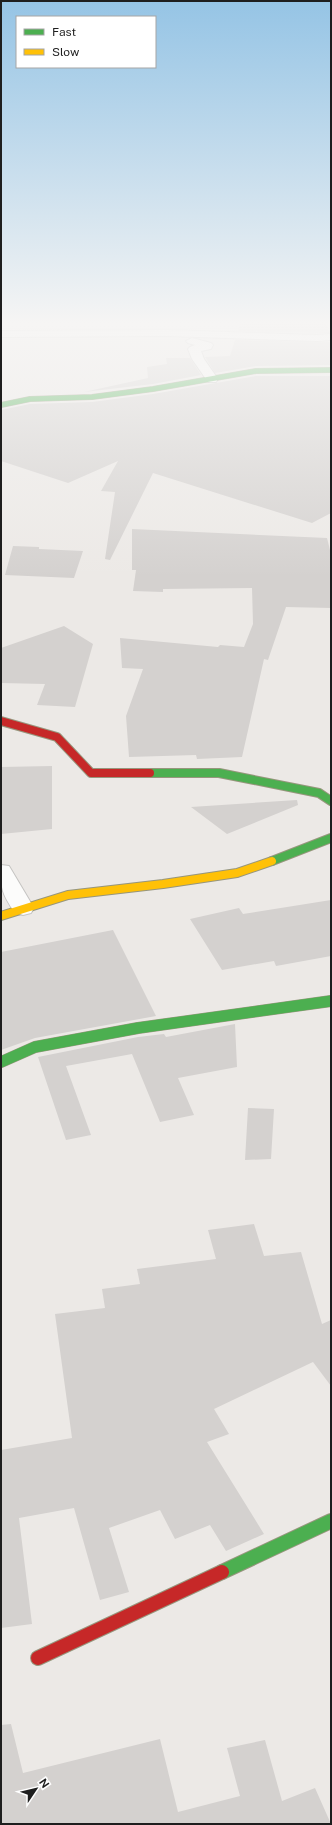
<svg xmlns="http://www.w3.org/2000/svg" width="332" height="1825" font-family="'Public Sans',sans-serif">
  <rect width="100%" height="100%" fill="#ece9e6"/>
  <path fill="#d4d1cf" d="M256 321H324L330 333 238 331 241 322 255 323Z
    M235 340 331 342V365L256 366 215 373 205 357 230 356Z
    M166 358H190L201 375 153 384 84 392 148 378 147 367 167 364Z
    M256 376H331V513L312 523 153 473 110 560 105 559 115 492 101 491 118 461 68 483 1 461V410L30 404 92 402 153 394Z
    M132 529 327 538 331 554V608L286 607 268 660 264 659 242 757 197 759 196 755 129 757 126 716 143 669 122 668 120 638 218 647 220 645 244 647 253 624 252 588 163 589V592L133 591 136 570H132Z
    M13 546 39 547V549L83 551 74 578 5 575Z
    M64 626 93 644 75 707 37 705 45 684 1 683V648Z
    M52 766V829L1 834V767Z
    M297 800 298 805 227 834 191 807Z
    M331 900V956L276 966 274 961 222 970 190 919 239 908 243 914Z
    M113 930 156 1016 35 1038 1 1050V952Z
    M235 1024 237 1067 178 1078 194 1115 160 1122 132 1054 66 1066 91 1135 66 1140 38 1057 138 1037 164 1034 166 1037Z
    M248 1108 274 1109 271 1159 245 1160Z
    M254 1224 264 1256 301 1252 322 1324 331 1320V1386L313 1362 214 1409 229 1434 207 1442 264 1534 226 1551 210 1525 175 1539 160 1510 109 1528 129 1592 100 1600 74 1508 19 1518 32 1624 1 1628V1450L72 1438 55 1314 105 1308 102 1289 140 1284 137 1269 216 1259 208 1230Z
    M11 1724 23 1773 160 1739 178 1812 240 1796 227 1748 265 1740 282 1801 315 1788 331 1824H1V1725Z"/>
  <g fill="none" stroke-linecap="round" stroke-linejoin="round">
    <g stroke="#c5c4c2" stroke-width="2">
      <path id="street" d="M168 330 317 335 331 334V340L317 341 168 336 1 337V331Z
        M192 338 211 343 213 345 211 349 201 351 204 359 218 379 216 382H208L192 359 188 349 190 347 195 345 188 343 186 341Z
        M1 865 9 866 12 871 34 908 31 913 23 915 15 913C1 892 1 889 1 865Z"/>
    </g>
    <g stroke="#97967d" stroke-width="6">
      <path id="fast-far3" d="M1 405 30 399 92 397 153 389 256 371 331 370"/>
    </g>
    <g stroke="#97967d" stroke-width="10">
      <path id="fast-far2" d="M150 773H219L319 793 331 801
        M272 861 331 838"/>
    </g>
    <g stroke="#97967d" stroke-width="12">
      <path id="fast-far1" d="M1 1062 35 1047 138 1028 331 1001"/>
    </g>
    <g stroke="#97967d" stroke-width="16">
      <path id="fast" d="M222 1572 331 1521"/>
    </g>
    <g stroke="#97967d" stroke-width="10">
      <path id="slow" d="M1 916 68 895 163 884 237 873 272 861"/>
    </g>
    <g stroke="#97967d" stroke-width="10">
      <path id="jam-far1" d="M1 721 57 737 91 773H150"/>
    </g>
    <g stroke="#97967d" stroke-width="16">
      <path id="jam" d="M38 1658 222 1572"/>
    </g>
    <use href="#street" fill="#fcfcfb" fill-rule="evenodd"/>
    <use href="#fast-far3" stroke="#4caf50" stroke-width="5"/>
    <use href="#fast-far2" stroke="#4caf50" stroke-width="8"/>
    <use href="#fast-far1" stroke="#4caf50" stroke-width="11"/>
    <use href="#fast" stroke="#4caf50" stroke-width="14"/>
    <use href="#slow" stroke="#ffc107" stroke-width="8"/>
    <use href="#jam-far1" stroke="#c62828" stroke-width="8"/>
    <use href="#jam" stroke="#c62828" stroke-width="14"/>
  </g>
  <linearGradient id="sky" x2="0" y2="1"><stop stop-color="#95c4e5"/><stop offset="0.56" stop-color="#f6f5f4"/><stop offset="1" stop-color="#f6f5f4" stop-opacity="0"/></linearGradient>
  <rect width="332" height="577" fill="url(#sky)"/>
  <rect width="332" height="1825" fill="none" stroke="#1e1e1e" stroke-width="4"/>
  <rect x="16" y="16" width="140" height="52" fill="#ffffff" stroke="#a5a5a5"/>
  <rect x="24" y="29" width="20" height="6" fill="#4caf50" stroke="#a5a5a5"/>
  <text x="52" y="36" font-size="12" fill="#1e1e1e">Fast</text>
  <rect x="24" y="49" width="20" height="6" fill="#ffc107" stroke="#a5a5a5"/>
  <text x="52" y="56" font-size="12" fill="#1e1e1e">Slow</text>
  <g transform="translate(36 1789) rotate(55)" stroke="#ffffff" stroke-width="3" paint-order="stroke">
  <path d="M0-3L7 15L0 10L-7 15Z" fill="#1e1e1e"/>
  <text y="-6" font-size="11" font-weight="bold" text-anchor="middle" fill="#1e1e1e">N</text>
  </g>
</svg>
